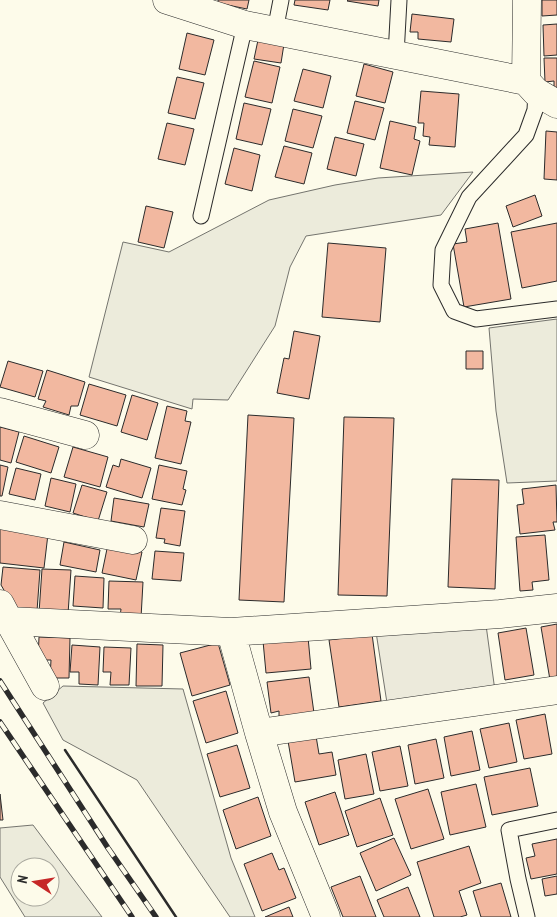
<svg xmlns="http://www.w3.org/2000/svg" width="557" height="917" font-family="'PT Sans Narrow',sans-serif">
  <rect width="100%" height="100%" fill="#fdfbea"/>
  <path fill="#ecebdb" stroke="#74746e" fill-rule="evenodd" d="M473 172 441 215 306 236 290 267 275 326 228 400 193 399 192 409 89 377 123 242 169 252 269 200 335 185 378 178Z
    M557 319V481L507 483 496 411 489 328Z
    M63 686 183 689 231 858 255 917H230L137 780 63 740 43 703Z
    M33 825 102 917H25L0 877V828ZM20 867H50V897H20Z"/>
  <path fill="#eceadb" stroke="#74746e" d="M486 625 495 691 387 703 376 632Z"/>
  <path fill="#f2b8a0" stroke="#2b2b2b" d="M218 0H249L247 9 218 3Z
    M295 0H330L328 10 294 5Z
    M348 0H379L378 6 347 1Z
    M542 0H557V15L542 16Z
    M412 14 454 19 451 42 418 39V32H410Z
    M557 24V55L544 56 543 25Z
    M187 33 214 40 205 75 179 69Z
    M258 40 284 44 281 63 254 59Z
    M544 58H557V91H554V81L545 82Z
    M254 61 280 67 272 103 245 97Z
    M364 64 393 72 385 103 356 96Z
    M303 69 331 76 323 108 294 101Z
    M177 77 204 83 195 119 168 113Z
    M421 91 459 94 455 147 429 145 430 137 423 136 424 123H418Z
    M355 101 384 108 375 140 347 133Z
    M244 103 271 109 262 145 236 139Z
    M293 109 322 116 313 148 285 141Z
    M390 121 416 127 414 139 420 141 412 175 380 168Z
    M167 123 194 129 185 165 158 159Z
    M546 131 557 132V180L544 179Z
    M335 137 364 144 356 176 327 169Z
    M284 146 312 153 304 184 275 177Z
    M234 148 260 155 252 191 225 184Z
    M535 195 542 216 513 227 506 206Z
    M146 206 173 212 164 248 138 242Z
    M498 223 511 299 464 307 453 244 467 242 465 229Z
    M557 223V281L522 288 511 232Z
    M328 243 386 248 380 322 322 317Z
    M294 331 320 336 309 399 277 393 284 358 289 359Z
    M466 351H483V369H466Z
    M8 361 43 371 35 397 0 387Z
    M47 370 85 382 78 406H71L69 415 43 407 46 401 38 399Z
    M89 384 126 395 117 426 80 415Z
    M132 395 158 403 147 440 121 432Z
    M167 406 187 411 185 421 191 422 181 464 155 458Z
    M248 415 294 418 284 602 239 600Z
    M344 417 394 418 387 596 338 595Z
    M0 427 19 432 11 463 0 460Z
    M24 436 59 447 51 473 16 462Z
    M73 447 108 457 100 487 64 477Z
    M121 459 151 468 142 498 106 487 113 465 119 467Z
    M0 465 8 467 2 496H0Z
    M159 465 187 471 183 489 186 490 182 505 152 499Z
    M16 468 41 474 35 500 9 494Z
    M51 478 76 484 70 512 45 506Z
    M452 479 499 480 495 589 448 587Z
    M82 485 107 492 98 521 73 513Z
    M556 485 557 522H553L555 530 520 534 517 505 524 504 522 489Z
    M114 498 149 504 144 527 111 521Z
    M161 508 185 511 180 546 164 543 165 539 156 538Z
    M0 524 48 534 44 568 0 563Z
    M545 535 549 580 532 582 533 590 520 591 516 537Z
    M64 542 100 550 96 572 60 565Z
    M108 544 142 552 136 580 102 573Z
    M155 551 184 553 181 581 152 579Z
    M3 567 40 570 37 611 15 609 1 585Z
    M42 569 71 570 68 614 39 613Z
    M75 576 104 578 103 608 73 606Z
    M109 581 143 582 141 618 120 617 121 609H108Z
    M557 624V679L550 680 541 627Z
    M526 628 534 675 505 680 498 633Z
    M372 634 381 701 339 707 329 640Z
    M39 637 70 638 69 678H50L51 660H38Z
    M308 637 311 669 266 673 263 641Z
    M218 643 230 685 192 696 180 653Z
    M137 644 163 645 162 686H136Z
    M72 645 100 647 98 685 79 684V672H70Z
    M104 647 131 648 129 685H110L111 672H103Z
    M309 677 314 713 279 718V711L271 713 267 682Z
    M226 691 238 733 206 743 193 701Z
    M545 714 552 754 524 759 516 720Z
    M509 723 517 762 489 768 480 729Z
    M472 731 480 770 451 776 444 737Z
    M316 736 319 754 332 752 336 775 295 782 288 741Z
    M436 739 444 778 415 784 408 745Z
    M237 745 250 788 220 797 207 754Z
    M400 746 408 786 380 791 372 752Z
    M366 754 374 794 345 799 338 760Z
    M530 768 538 806 492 815 484 777Z
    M476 784 486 827 450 835 441 792Z
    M428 789 444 839 411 849 395 799Z
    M335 792 349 835 319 845 305 802Z
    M0 794 3 820H0Z
    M258 797 271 836 236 849 223 810Z
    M380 798 393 835 357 847 345 811Z
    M394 838 411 875 376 891 360 853Z
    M557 839V874L531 879 526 858 535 856 532 844Z
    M469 846 481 883 459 891 467 915 460 917H434L417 862Z
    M272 853 279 870 284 868 296 898 262 911 244 864Z
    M360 876 376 917H343L331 887Z
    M557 876V894L545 896 542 879Z
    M501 883 511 917H481L473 891Z
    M408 887 420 917H384L377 900Z
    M289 907 293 917H265Z"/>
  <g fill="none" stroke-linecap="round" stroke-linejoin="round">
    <g stroke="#2b2b2b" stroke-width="17">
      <path id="lane" d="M275 31 281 0
        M396 55 399 0
        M536 92 535 110 526 135 469 197 443 250 441 285 454 311 476 319 557 309
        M201 216 245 25
        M527 917 518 879 509 830 557 820"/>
    </g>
    <g stroke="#2b2b2b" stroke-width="29">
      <path id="street" d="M167 0 245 25 526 81 536 92 557 104
        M526 81 527 0
        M0 412 85 435
        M0 515 133 540
        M0 604 9 621 231 632 500 614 557 608
        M9 621 45 686
        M231 632 259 733 557 690
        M259 733 283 812 326 917"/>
    </g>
    <use href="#lane" stroke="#fdfbea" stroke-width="15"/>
    <use href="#street" stroke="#fdfbea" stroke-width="28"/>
    <g stroke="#2b2b2b" stroke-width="5.5">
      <path id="rail" d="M0 681 108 848 156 917
        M0 722 132 917"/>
    </g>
    <use href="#rail" stroke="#fdfbea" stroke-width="4" stroke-dasharray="11" stroke-linecap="butt"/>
    <path stroke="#2b2b2b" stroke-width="2.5" d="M65 750 176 917"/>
  </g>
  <g transform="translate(35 882) rotate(282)"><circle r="24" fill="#fdfbea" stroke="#a9a89e"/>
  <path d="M0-4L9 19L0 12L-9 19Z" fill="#c62828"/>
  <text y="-8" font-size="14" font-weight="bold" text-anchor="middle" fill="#2b2b2b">N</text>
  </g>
</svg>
